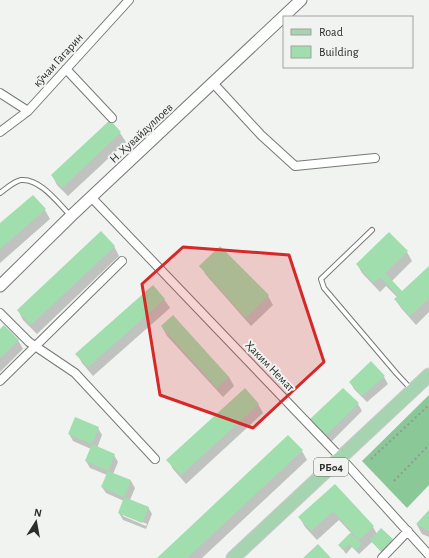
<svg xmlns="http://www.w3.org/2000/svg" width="429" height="558" font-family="'Alegreya Sans',sans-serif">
  <rect width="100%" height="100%" fill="#f0f3f0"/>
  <path fill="#8ac897" d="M429 395V485L407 508 362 461Z"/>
  <path fill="#0003" fill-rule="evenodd" d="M110 121 120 133 126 142 68 196 57 185 52 175Z
    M33 196 45 210 50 219 0 263V224Z
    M389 233 407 252 412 261 392 281 402 292 429 267V312L416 325 401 308 395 299 397 297 386 286 380 292 362 273 357 264Z
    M114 246 119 256 37 334 23 320 18 310Z
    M201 266 268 296 273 305 251 326 206 275Z
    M164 299 170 308 93 376 82 363 77 354Z
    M162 327 229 377 234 386 223 397 167 336Z
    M0 330 18 340 23 349 0 372Z
    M384 377 388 384 367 402 354 389 350 382Z
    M258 404 263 413 186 484 173 469 168 460Z
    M358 404 362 411 331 442 316 426 312 419Z
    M98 428 102 435 97 448 114 455 118 462 113 474 131 481 135 488 130 500 148 507 152 514 146 529 123 520 119 513 124 501 106 493 102 487 107 475 90 468 86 461 91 449 73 441 69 434ZM123 514 147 524 146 526 123 516Z
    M302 451 307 460 202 558H159Z
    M335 486 373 527 377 534 392 540 395 544 384 555 372 542 359 554 352 547 346 554 340 545 351 533 339 520 317 540 305 527 300 518Z
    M429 512V537L422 534 417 525Z"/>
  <path fill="#a0dfad" d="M110 120 121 132 62 188 51 175Z
    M33 195 46 209 0 249V223Z
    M101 231 115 246 31 325 17 310Z
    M389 232 408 251 385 273 402 291 429 266V298L410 316 394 299 398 296 380 277 374 283 356 264Z
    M220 246 269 295 246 318 199 266Z
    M153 285 165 299 88 367 75 354Z
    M173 315 229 377 217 388 161 326Z
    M4 325 19 340 0 358V329Z
    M371 361 385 376 362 396 349 382Z
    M245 388 259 404 181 475 166 460Z
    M343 388 359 403 326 435 310 419Z
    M75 417 99 427 92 444 68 434Z
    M288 435 303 450 187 558H157Z
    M92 444 115 454 108 471 131 480 124 497 101 487 108 471 85 461Z
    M335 484 374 526 359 540 333 511 311 531 298 517Z
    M124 497 149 507 142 523 118 513Z
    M429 510V531L416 524Z
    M381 528 393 539 381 551 370 540Z
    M350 533 362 544 356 550 349 544 343 550 338 545Z
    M318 544 331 558H303Z"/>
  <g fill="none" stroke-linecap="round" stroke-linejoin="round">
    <g stroke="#777977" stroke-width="6">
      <path id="lane" d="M0 193C6 189 14 181 21 180 40 178 58 203 70 215
        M372 230 321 279 324 288 397 374 411 389"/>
    </g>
    <g stroke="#777977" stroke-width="10">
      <path id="street" d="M66 69 112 118
        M213 83 261 135 295 166 375 158
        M0 93 28 111
        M0 132 28 111 129 0
        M91 197 341 458 429 555
        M0 313 29 342 75 373 155 459
        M0 381 122 261
        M382 558 408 531"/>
    </g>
    <g stroke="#777977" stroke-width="13">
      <path id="secondary" d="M0 286 71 216 301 0"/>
    </g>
    <g stroke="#ccc" stroke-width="15">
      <path id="primary" d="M233 558 429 375"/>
    </g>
    <path stroke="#969896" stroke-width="2" stroke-dasharray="2 3" stroke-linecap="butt" d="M371 459 429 405
      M394 481 429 445"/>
    <use href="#lane" stroke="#fff" stroke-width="4"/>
    <use href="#street" stroke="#fff" stroke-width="8"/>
    <use href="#secondary" stroke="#fff" stroke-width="11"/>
    <use href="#primary" stroke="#a6d3b0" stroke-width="13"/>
  </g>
  <path fill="#d62828" fill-opacity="0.2" stroke="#d62828" stroke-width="3" stroke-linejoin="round" d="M183 247 289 255 324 362 253 428 160 395 142 284Z"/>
  <g text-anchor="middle" stroke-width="4" stroke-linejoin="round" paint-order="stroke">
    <rect fill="#f0f3f0" stroke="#666866" stroke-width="1" x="314" y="458" width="34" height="18" rx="3"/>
    <g font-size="11" font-weight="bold" fill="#2b2c2b">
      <text x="331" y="471">РБ04</text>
    </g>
    <g font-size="12" fill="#2b2c2b" stroke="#f0f3f0">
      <text transform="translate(58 60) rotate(-48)" y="4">кӯчаи Гагарин</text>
      <text transform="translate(141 133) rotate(-43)" y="4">Н. Ҳувайдуллоев</text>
      <text transform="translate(270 366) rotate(46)" y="4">Ҳаким Немат</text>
    </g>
  </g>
  <rect x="283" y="16" width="130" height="52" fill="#f0f3f0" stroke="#a1a3a1"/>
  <rect x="291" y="29" width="20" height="6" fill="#a6d3b0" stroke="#a1a3a1"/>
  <text x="319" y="36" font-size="12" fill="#2b2c2b">Road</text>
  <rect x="291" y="46" width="20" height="12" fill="#a0dfad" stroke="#a1a3a1"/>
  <text x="319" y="56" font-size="12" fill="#2b2c2b">Building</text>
  <g transform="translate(36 522) rotate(11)" stroke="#f0f3f0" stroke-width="3" paint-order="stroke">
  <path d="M0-3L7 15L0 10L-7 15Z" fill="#2b2c2b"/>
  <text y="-6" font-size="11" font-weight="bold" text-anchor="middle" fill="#2b2c2b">N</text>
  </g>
</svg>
